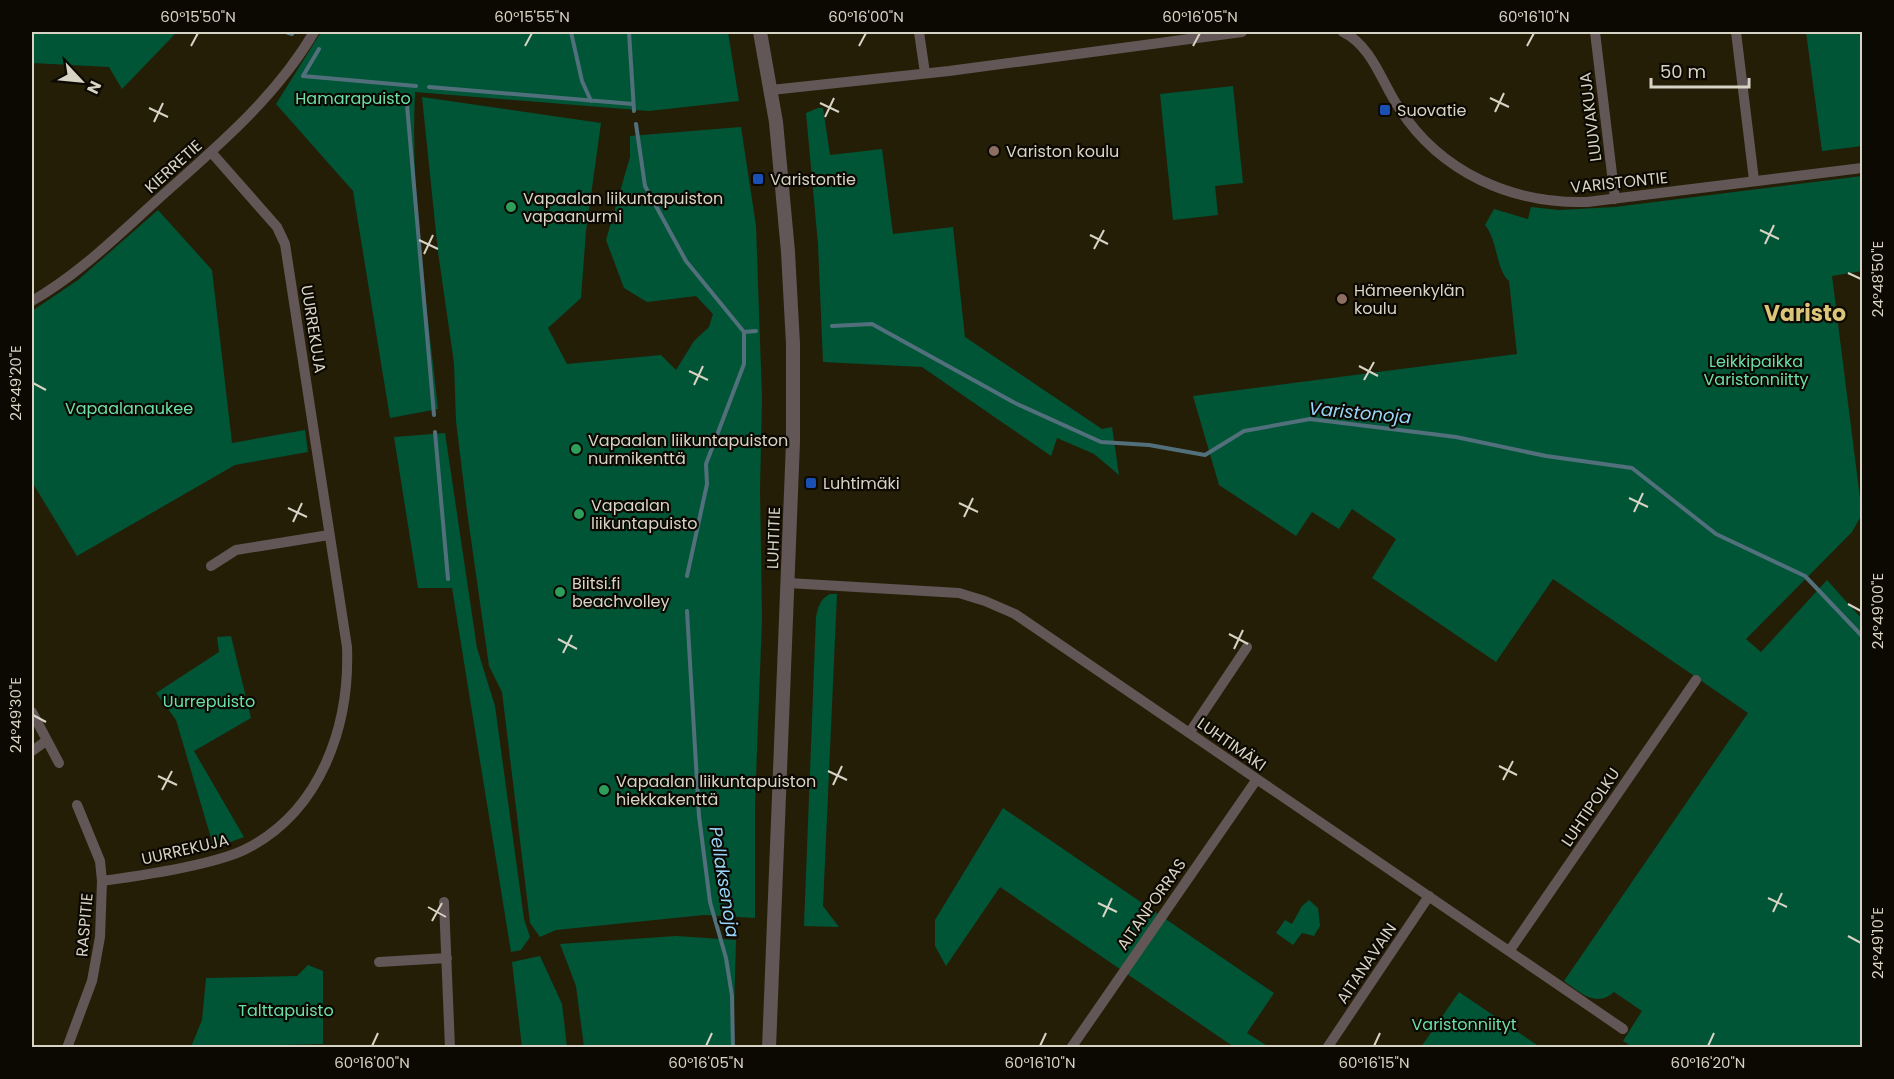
<svg xmlns="http://www.w3.org/2000/svg" width="1894" height="1079" font-family="Poppins,sans-serif">
  <rect width="100%" height="100%" fill="#251e07"/>
  <path fill="#005536" d="M32 32H177L122 89 109 67 32 63Z
    M321 32H728L739 101 649 111 415 92C410 197 427 304 438 409L390 418 353 191 276 104Z
    M1806 32H1862V146L1822 151Z
    M1233 86 1243 183 1215 186 1218 215 1173 220 1160 94Z
    M422 97 601 123 586 231 581 298 548 328 567 364 661 355 676 370 694 341 709 327 713 314 696 296 647 302 624 288 606 240 630 157V136L741 127 756 226 762 398 760 489 762 619 755 804V918L704 915 556 930 540 937 530 923 502 692 489 666 467 511 456 421 454 363 438 252Z
    M818 108H823L830 155 882 149 893 234 953 227 965 337 1102 429 1112 427 1119 475 1094 454 1057 438 1051 456 922 367 823 362 818 244 806 113Z
    M1862 176V271L1832 276 1862 514 1852 532 1746 639 1761 652 1827 580 1862 619V1047L1634 1048 1623 1041 1642 1011 1614 992C1596 1008 1581 993 1564 981L1748 713 1553 579 1496 662 1372 578 1396 539 1352 509 1339 529 1312 512 1296 536 1219 485 1193 396 1517 354 1509 281C1496 270 1498 241 1485 225L1494 209 1528 219 1531 207 1559 210 1615 207Z
    M158 210 212 270 232 443 305 430 308 452 235 465 77 556 32 482V311L78 280Z
    M445 433 477 648 495 706 524 919 530 937 521 950 511 952 452 588H418L394 437Z
    M830 594H837L823 906 839 927 804 926 816 617C818 607 820 599 830 594Z
    M231 636 251 718 194 751 244 837 214 848 176 720 156 693 219 652 217 637Z
    M1003 808 1274 993 1247 1033 1269 1047H1234L1000 887 946 966 935 946V920Z
    M1309 900 1318 908 1320 926 1314 936 1302 933 1293 945 1276 933 1285 920 1292 924 1302 906Z
    M676 936 736 940 733 1047H584L576 986 560 944Z
    M540 956 562 1004 567 1047H522L512 962Z
    M308 965 323 971V1044L191 1047 202 1020 206 978 297 976Z
    M1459 992 1540 1047H1421Z"/>
  <g fill="none" stroke-linecap="round" stroke-linejoin="round">
    <path stroke="#52707c" stroke-width="4" d="M286 32 292 34
      M571 32 582 81 591 101
      M629 32 634 111
      M319 49 303 76 416 86
      M429 87 633 104
      M407 105 434 415
      M636 124 645 186 686 261 744 332
      M832 326 872 324 1015 403 1101 442 1149 445 1205 455 1244 431 1310 419 1456 437 1546 456 1632 468 1716 534 1805 576 1862 636
      M744 332 756 331
      M435 432 448 579
      M687 576 707 484 706 464 744 364V332
      M687 611 699 816 710 902 726 958 732 996 733 1048"/>
    <path stroke="#635656" stroke-width="10" d="M919 32 925 73
      M1343 32C1372 46 1382 83 1399 108 1441 173 1512 204 1587 202L1862 168
      M1595 32 1615 199
      M1736 32 1754 180
      M771 90 949 71 1242 32
      M32 301C79 274 116 237 156 201 213 150 275 99 314 32
      M211 566 236 550 329 535
      M788 583 959 593 985 601 1015 614 1623 1029
      M32 712 59 763
      M1190 732 1247 647
      M32 751 46 741
      M102 881C139 876 214 865 246 849 321 811 350 726 347 647L285 244 277 227 211 152
      M444 902 450 1048
      M1510 950 1696 680
      M379 962 447 958
      M67 1048 92 981 100 937 102 881 100 861 77 805
      M1071 1048 1257 779
      M1327 1048 1429 896"/>
    <path stroke="#635656" stroke-width="14" d="M760 32 776 122 788 252 793 344V442L769 1048"/>
  </g>
  <path fill="none" stroke="#d7d3c5" stroke-width="2" d="M191 46 198 33M525 46 532 33M859 46 866 33M1193 46 1200 33M1527 46 1534 33M1490 98 1509 107M820 103 839 112M149 108 168 117M1495 112 1504 93M825 117 834 98M154 122 163 103M1760 230 1779 239M1090 235 1108 244M419 240 438 249M1765 244 1774 225M1094 249 1104 230M424 254 433 235M1848 273 1861 279M1359 366 1378 376M689 371 708 380M1364 380 1374 362M33 383 46 390M694 385 703 366M1629 498 1648 507M959 503 978 512M288 508 307 517M1634 512 1643 493M964 517 973 498M293 522 302 503M1848 604 1861 611M1229 634 1248 644M558 639 577 649M1234 649 1243 630M563 653 572 635M33 715 46 722M1499 766 1517 775M828 771 847 780M158 776 177 785M1503 780 1513 761M833 785 842 766M162 790 172 771M1768 898 1787 907M1098 903 1117 912M428 907 446 917M1773 912 1782 893M1103 917 1112 898M432 921 442 903M1848 936 1861 943M372 1046 378 1033M706 1046 712 1033M1040 1046 1046 1033M1374 1046 1380 1033M1708 1046 1714 1033"/>
  <g fill="#1a4fb4" stroke="#0c0902" stroke-width="2">
    <rect x="1379" y="104" width="12" height="12" rx="3"/>
    <rect x="752" y="173" width="12" height="12" rx="3"/>
    <rect x="805" y="477" width="12" height="12" rx="3"/>
  </g>
  <g fill="#8d6e63" stroke="#0c0902" stroke-width="2">
    <circle cx="994" cy="151" r="6"/>
    <circle cx="1342" cy="299" r="6"/>
  </g>
  <g fill="#2e9e5b" stroke="#0c0902" stroke-width="2">
    <circle cx="511" cy="207" r="6"/>
    <circle cx="576" cy="449" r="6"/>
    <circle cx="579" cy="514" r="6"/>
    <circle cx="560" cy="592" r="6"/>
    <circle cx="604" cy="790" r="6"/>
  </g>
  <g text-anchor="middle" stroke-width="4.5" stroke-linejoin="round" paint-order="stroke">
    <g font-size="16" fill="#6cdfa8" stroke="#0c0902">
      <text x="353" y="104">Hamarapuisto</text>
      <text x="1756" y="367">Leikkipaikka<tspan x="1756" dy="18">Varistonniitty</tspan></text>
      <text x="129" y="414">Vapaalanaukee</text>
      <text x="209" y="707">Uurrepuisto</text>
      <text x="286" y="1016">Talttapuisto</text>
      <text x="1464" y="1030">Varistonniityt</text>
    </g>
    <g font-size="16" fill="#d7d3c5" stroke="#0c0902" text-anchor="start">
      <text x="1397" y="116">Suovatie</text>
      <text x="1006" y="157">Variston koulu</text>
      <text x="770" y="185">Varistontie</text>
      <text x="523" y="204">Vapaalan liikuntapuiston<tspan x="523" dy="18">vapaanurmi</tspan></text>
      <text x="1354" y="296">Hämeenkylän<tspan x="1354" dy="18">koulu</tspan></text>
      <text x="588" y="446">Vapaalan liikuntapuiston<tspan x="588" dy="18">nurmikenttä</tspan></text>
      <text x="823" y="489">Luhtimäki</text>
      <text x="591" y="511">Vapaalan<tspan x="591" dy="18">liikuntapuisto</tspan></text>
      <text x="572" y="589">Biitsi.fi<tspan x="572" dy="18">beachvolley</tspan></text>
      <text x="616" y="787">Vapaalan liikuntapuiston<tspan x="616" dy="18">hiekkakenttä</tspan></text>
    </g>
    <g font-size="16" fill="#d7d3c5" stroke="#0c0902">
      <text transform="translate(1590 117) rotate(-97)" y="6">LUUVAKUJA</text>
      <text transform="translate(173 166) rotate(-42)" y="6">KIERRETIE</text>
      <text transform="translate(1619 182) rotate(-6)" y="6">VARISTONTIE</text>
      <text transform="translate(314 329) rotate(81)" y="6">UURREKUJA</text>
      <text transform="translate(773 538) rotate(-88)" y="6">LUHTITIE</text>
      <text transform="translate(1232 744) rotate(35)" y="6">LUHTIMÄKI</text>
      <text transform="translate(1590 807) rotate(-56)" y="6">LUHTIPOLKU</text>
      <text transform="translate(185 849) rotate(-13)" y="6">UURREKUJA</text>
      <text transform="translate(1151 904) rotate(-55)" y="6">AITANPORRAS</text>
      <text transform="translate(84 925) rotate(-85)" y="6">RASPITIE</text>
      <text transform="translate(1366 963) rotate(-56)" y="6">AITANAVAIN</text>
    </g>
    <g font-size="18" font-style="italic" fill="#98d4f8" stroke="#0c0902">
      <text transform="translate(1360 413) rotate(5)" y="6">Varistonoja</text>
      <text transform="translate(724 882) rotate(81)" y="6">Pellaksenoja</text>
    </g>
    <g font-size="22" font-weight="bold" fill="#dac578" stroke="#0c0902">
      <text x="1805" y="321">Varisto</text>
    </g>
  </g>
  <rect width="1894" height="1079" fill="none" stroke="#0c0902" stroke-width="66"/>
  <g transform="translate(81 81) rotate(116)" stroke="#0c0902" stroke-width="4.5" paint-order="stroke">
  <path d="M0-4.5L10 22L0 15L-10 22Z" fill="#d7d3c5"/>
  <text y="-9" font-size="16" font-weight="bold" text-anchor="middle" fill="#d7d3c5">N</text>
  </g>
  <path d="M1651 78v9h98v-9" fill="none" stroke="#d7d3c5" stroke-width="3"/>
  <text x="1660" y="78" font-size="18" fill="#d7d3c5" stroke="#0c0902" stroke-width="4.5" paint-order="stroke">50 m</text>
  <rect x="33" y="33" width="1828" height="1013" fill="none" stroke="#d7d3c5" stroke-width="2"/>
  <g font-size="15" text-anchor="middle" fill="#d7d3c5">
    <text x="198" y="22">60°15'50"N</text>
    <text x="532" y="22">60°15'55"N</text>
    <text x="866" y="22">60°16'00"N</text>
    <text x="1200" y="22">60°16'05"N</text>
    <text x="1534" y="22">60°16'10"N</text>
    <text transform="translate(1878 279) rotate(-90)" y="5">24°48'50"E</text>
    <text transform="translate(16 383) rotate(-90)" y="5">24°49'20"E</text>
    <text transform="translate(1878 611) rotate(-90)" y="5">24°49'00"E</text>
    <text transform="translate(16 715) rotate(-90)" y="5">24°49'30"E</text>
    <text transform="translate(1878 943) rotate(-90)" y="5">24°49'10"E</text>
    <text x="372" y="1068">60°16'00"N</text>
    <text x="706" y="1068">60°16'05"N</text>
    <text x="1040" y="1068">60°16'10"N</text>
    <text x="1374" y="1068">60°16'15"N</text>
    <text x="1708" y="1068">60°16'20"N</text>
  </g>
</svg>
